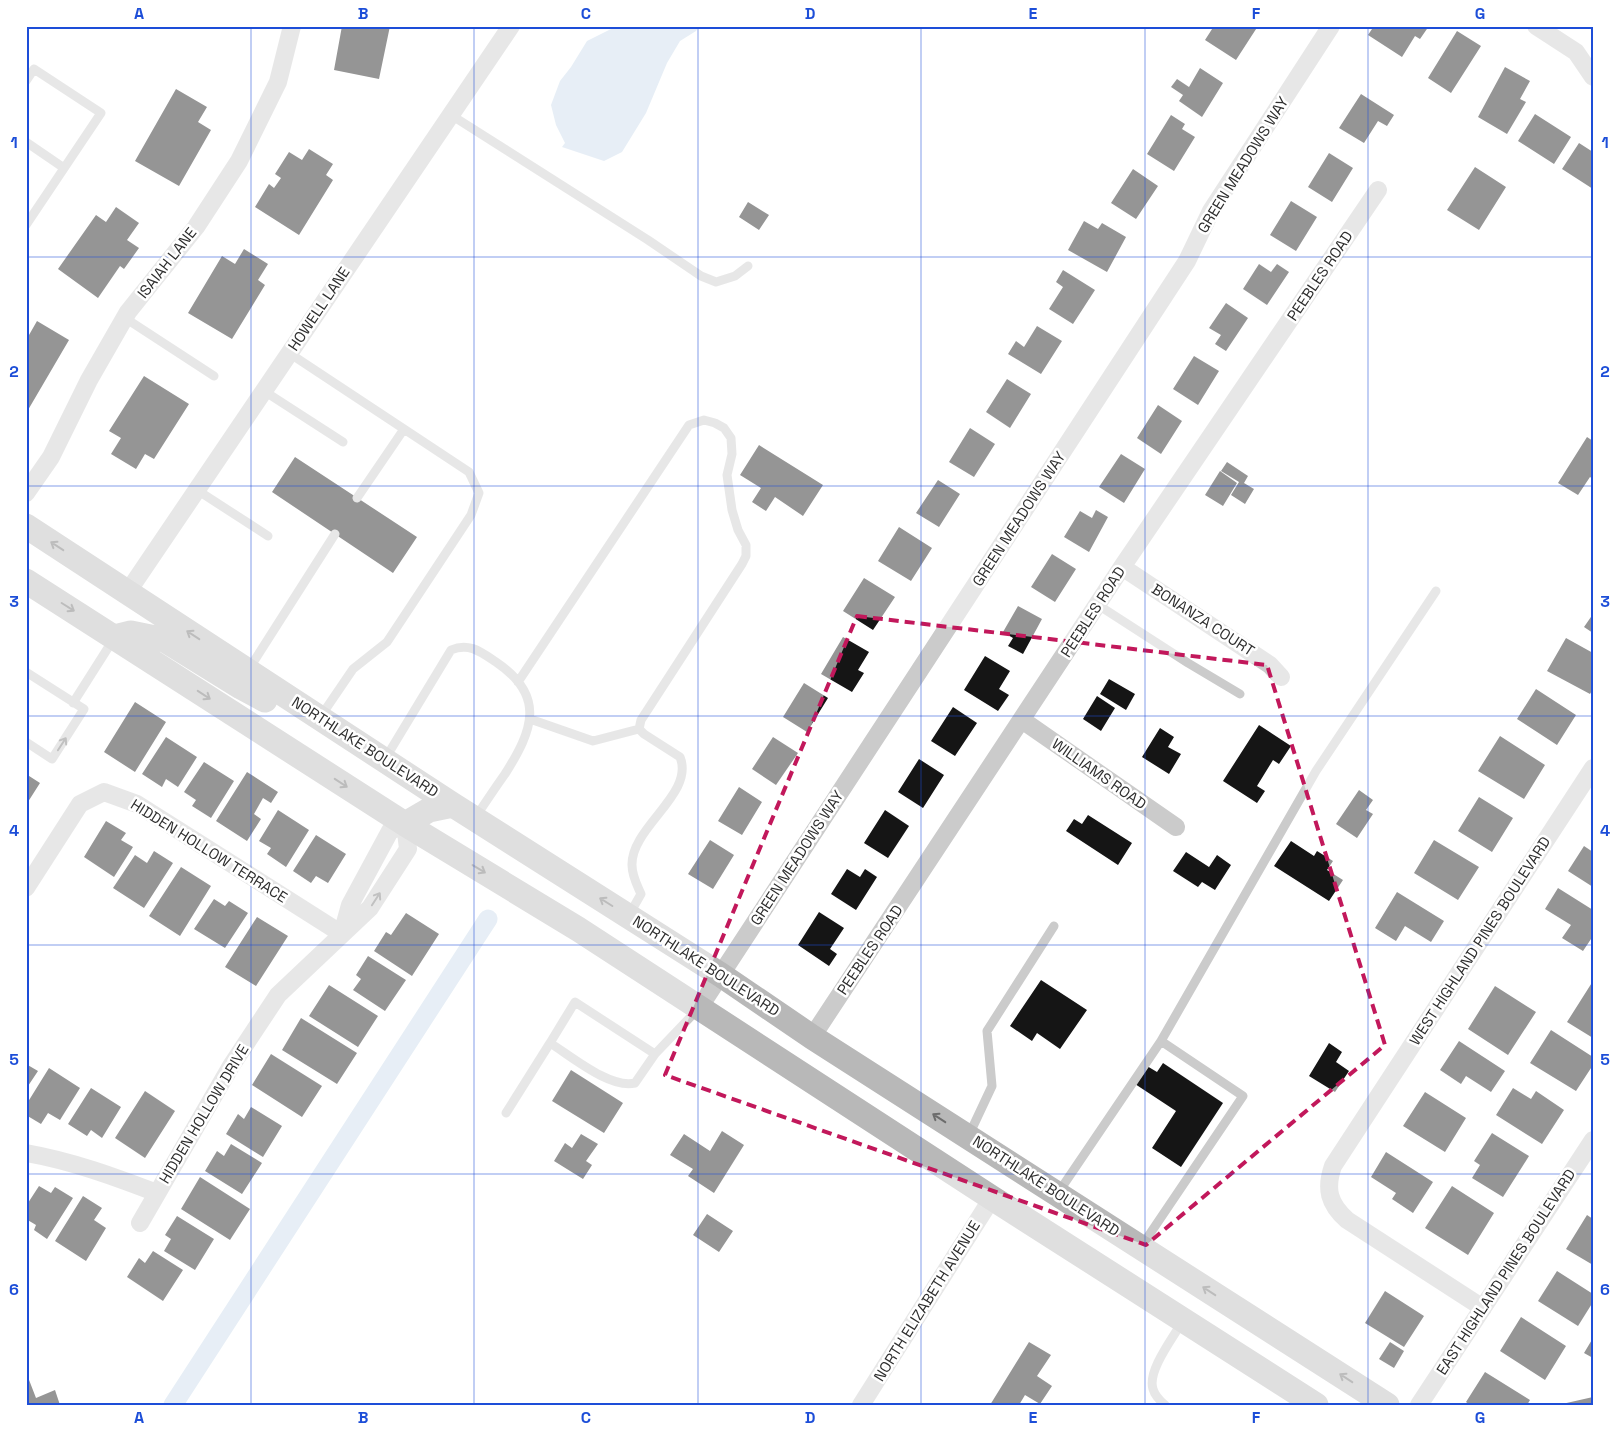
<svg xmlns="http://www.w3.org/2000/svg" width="1619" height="1431" font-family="'Space Grotesk',sans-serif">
  <rect width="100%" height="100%" fill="#fff"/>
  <path fill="#c9daea" d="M613 26H699L696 31 680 41 667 63 646 113 622 152 604 161 562 147 565 143 556 125 551 105 560 81 571 67 587 41 611 29Z"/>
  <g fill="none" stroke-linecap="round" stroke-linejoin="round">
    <path stroke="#c9daea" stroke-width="19" d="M173 1405 488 919"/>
  </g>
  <path fill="#151515" d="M342 26H390L379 79 334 70Z
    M1214 26H1258L1236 60 1205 40Z
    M1374 26H1429L1420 39 1415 36 1402 57 1368 35Z
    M1457 31 1481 46 1451 93 1428 78Z
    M1505 67 1530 81 1520 99 1526 102 1507 134 1478 117Z
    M1200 68 1223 83 1202 117 1179 101 1183 95 1171 87 1177 79 1189 87Z
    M176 89 207 107 198 122 211 130 179 186 135 161Z
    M1361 94 1394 115 1387 126 1378 121 1364 143 1339 128Z
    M1535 114 1571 137 1554 164 1518 141Z
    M1171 115 1185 124 1182 129 1195 137 1174 171 1147 154Z
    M1579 143 1593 152V189L1562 169Z
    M309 149 333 164 326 175 333 180 299 235 255 207 269 184 274 188 281 178 275 174 289 152 302 160Z
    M1329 153 1353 168 1332 202 1308 187Z
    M1475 167 1506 187 1479 230 1447 210Z
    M1133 169 1158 186 1136 219 1111 203Z
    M1291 201 1317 217 1296 251 1270 235Z
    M748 202 769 215 759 230 739 217Z
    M116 207 139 223 127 240 139 248 124 269 120 266 98 298 58 269 96 215 106 222Z
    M1084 221 1098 229 1102 223 1126 237 1107 272 1068 250Z
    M244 249 268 264 258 280 265 285 232 339 188 313 222 256 235 264Z
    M1259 264 1271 272 1277 264 1289 272 1267 305 1243 289Z
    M1063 270 1095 290 1073 324 1049 309 1063 287 1056 282Z
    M1226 303 1248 318 1226 351 1215 344 1221 335 1209 328Z
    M37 321 69 340 28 410 26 409V333L29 335Z
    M1037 326 1062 341 1041 374 1008 354 1016 341 1024 347Z
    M1194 356 1219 371 1198 405 1173 389Z
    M144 376 189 404 154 459 145 454 136 469 111 454 121 438 109 431Z
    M1007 379 1031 394 1010 428 986 412Z
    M1158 405 1182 421 1161 454 1137 438Z
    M970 428 995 444 974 477 949 462Z
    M1587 437 1593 441V479L1590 477 1578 495 1558 483Z
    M759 445 823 485 803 516 775 497 766 511 752 502 761 488 740 475Z
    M1121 454 1145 469 1124 503 1099 487Z
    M295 457 417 537 393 573 272 492Z
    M1227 462 1248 476 1244 483 1254 489 1245 504 1231 495 1239 482 1221 471Z
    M1220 471 1237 483 1223 506 1205 495Z
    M938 480 960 494 939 527 916 513Z
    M1096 510 1108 517 1089 552 1064 537 1080 511 1092 518Z
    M899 527 932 548 911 581 878 561Z
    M1052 554 1076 569 1055 602 1031 587Z
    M864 578 895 597 873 630 843 611Z
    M1018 606 1042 619 1023 654 1008 646 1013 638 1003 632Z
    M1593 614V633L1584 627Z
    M843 637 869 652 858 670 864 673 852 692 821 674Z
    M1566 638 1593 653V689L1590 694 1547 671Z
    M985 656 1010 671 999 689 1009 695 998 711 964 690Z
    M1109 679 1135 694 1126 710 1100 694Z
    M804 683 828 698 807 732 783 717Z
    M1536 689 1576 715 1557 745 1517 719Z
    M1097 696 1115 708 1101 731 1083 719Z
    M135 702 166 722 135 772 104 752Z
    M953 707 977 723 955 756 931 741Z
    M1259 725 1291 746 1279 764 1273 760 1257 786 1265 791 1257 803 1223 781Z
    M1160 728 1174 737 1168 747 1181 754 1169 774 1142 757Z
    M1500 736 1545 765 1524 799 1478 771Z
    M166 737 197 757 178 787 166 779 162 787 142 774Z
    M773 737 798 753 776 785 752 769Z
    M919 759 944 775 923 808 898 792Z
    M204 762 234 781 211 818 192 806 196 800 184 792Z
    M247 772 278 792 271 803 263 798 254 814 261 819 247 841 216 821Z
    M26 774 40 783 26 805Z
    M739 787 762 802 742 835 718 821Z
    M1359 790 1373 800 1366 810 1373 814 1357 838 1336 824Z
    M1479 797 1513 818 1492 852 1458 831Z
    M278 810 309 830 286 867 267 854 271 848 259 841Z
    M885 810 909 826 888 858 864 843Z
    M1088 815 1132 843 1118 865 1066 831 1074 819 1082 824Z
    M106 821 126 833 121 840 133 847 114 877 84 857Z
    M316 835 346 854 328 883 316 876 311 883 293 871Z
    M710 840 734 855 713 889 688 874Z
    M1434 840 1479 867 1458 900 1414 873Z
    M1291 841 1314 856 1317 851 1333 861 1327 870 1343 880 1329 901 1274 866Z
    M1584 846 1593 852V887L1568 871Z
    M154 851 173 863 144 908 113 888 135 855 147 863Z
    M1186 852 1209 867 1217 855 1231 865 1215 890 1202 882 1198 887 1173 871Z
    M181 867 211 886 180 936 149 916Z
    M847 869 860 877 865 869 877 877 856 910 831 894Z
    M1558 888 1593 910V936L1583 951 1562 938 1571 925 1545 909Z
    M1397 892 1444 921 1431 942 1405 926 1396 941 1375 928Z
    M214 899 225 906 229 901 248 913 225 948 194 929Z
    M819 912 844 928 830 949 837 954 829 966 798 945Z
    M406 913 439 934 412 976 374 951 386 932 391 935Z
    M257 917 288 936 256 986 225 967Z
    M368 956 406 980 385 1011 353 990 361 979 356 975Z
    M1041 980 1087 1010 1060 1049 1037 1033 1032 1041 1010 1026Z
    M1593 981V1038L1567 1022Z
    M329 985 378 1016 358 1047 309 1016Z
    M1495 986 1536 1012 1508 1055 1468 1029Z
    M301 1018 357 1053 337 1084 282 1050Z
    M1551 1030 1593 1057V1065L1576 1091 1530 1063Z
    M1459 1041 1505 1071 1491 1092 1466 1076 1461 1084 1440 1070Z
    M1329 1043 1342 1052 1336 1062 1349 1071 1335 1092 1309 1076Z
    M271 1054 322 1086 302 1117 252 1085Z
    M1163 1063 1223 1103 1181 1167 1152 1148 1176 1111 1135 1084 1147 1066 1157 1072Z
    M26 1064 38 1071 26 1089Z
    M49 1068 80 1088 60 1120 48 1113 41 1124 26 1115V1105Z
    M571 1070 623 1103 604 1133 552 1101Z
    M91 1088 121 1107 102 1138 91 1130 87 1136 68 1124Z
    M1513 1088 1531 1099 1536 1091 1564 1110 1542 1144 1496 1115Z
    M145 1091 175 1111 145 1158 115 1138Z
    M1425 1092 1466 1118 1445 1152 1403 1126Z
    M251 1107 282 1126 263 1157 226 1134 238 1114 244 1119Z
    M722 1131 744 1145 714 1193 688 1176 693 1169 670 1155 684 1134 710 1151Z
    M1492 1133 1529 1156 1503 1197 1472 1178 1480 1165 1474 1161Z
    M581 1134 598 1144 586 1161 592 1165 583 1179 554 1161 565 1143 572 1148Z
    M231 1144 262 1163 242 1194 205 1171 217 1151 224 1156Z
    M1386 1152 1433 1182 1413 1213 1392 1199 1396 1193 1371 1177Z
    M200 1177 250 1209 230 1240 181 1209Z
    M39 1186 51 1193 55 1187 73 1198 47 1239 34 1230 36 1225 26 1219V1206Z
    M1452 1186 1494 1213 1468 1255 1425 1228Z
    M83 1196 102 1208 94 1220 106 1228 86 1261 55 1241Z
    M707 1214 733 1231 719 1252 693 1235Z
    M1587 1215 1593 1219V1265L1566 1249Z
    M177 1216 214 1239 195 1270 164 1251 171 1239 165 1235Z
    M153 1251 183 1270 163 1301 127 1277 139 1258 145 1263Z
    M1557 1271 1593 1294V1302L1578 1326 1538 1301Z
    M1385 1291 1424 1316 1404 1347 1365 1323Z
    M1521 1317 1566 1346 1545 1380 1500 1351Z
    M1593 1338V1358L1584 1353Z
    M1029 1342 1051 1355 1037 1376 1052 1386 1040 1404 1025 1395 1019 1405H990Z
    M1390 1342 1404 1351 1394 1368 1379 1359Z
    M26 1372 36 1398 55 1390 60 1405H26Z
    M1485 1372 1530 1400 1527 1405H1470L1466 1402Z
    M1593 1397V1405H1562V1404Z"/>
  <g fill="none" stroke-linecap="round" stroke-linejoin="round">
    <path stroke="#cbcbcb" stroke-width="9" d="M26 81 34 69 101 113 26 225
      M451 115 648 240 701 276 716 282 735 276 748 266
      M26 142 64 168
      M125 318 214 376
      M289 353 469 472 479 493 471 515 387 642 353 669 321 716
      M264 391 343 442
      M197 490 268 536
      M357 498 404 429
      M1098 605 1188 663 1240 694
      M249 669 335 534
      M26 672 84 709 52 759 26 742
      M518 682 689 425 704 420 715 423 724 428 731 438 732 454 727 475 732 510 738 530 746 545V556L742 564 641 720 639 729 644 734 680 757C695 794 631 827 632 865 632 876 637 885 641 894L629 915
      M73 703 113 640
      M530 719 593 741 639 729
      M385 759 451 650C469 642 481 652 496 662 546 696 533 730 505 774 495 788 485 803 475 818
      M1161 1041 1316 771 1436 591
      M550 1043 575 1002 655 1054
      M506 1113 550 1043C571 1056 610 1089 635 1083L655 1054 699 1008
      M969 1135 992 1086 987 1031 1054 926
      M1058 1193 1161 1041 1243 1096 1141 1247
      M1165 1405C1159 1400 1155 1396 1153 1389 1147 1371 1173 1338 1182 1322"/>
    <path stroke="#cbcbcb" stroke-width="18" d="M1536 26 1576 52 1593 77
      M26 493 51 457 89 380 128 312 196 227 239 161 278 82 292 26
      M1122 567 1270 665 1281 677
      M127 593 511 26
      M1022 720 1176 827
      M26 888 80 804 104 792 137 804 342 934
      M699 1008 1187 261 1211 211 1331 26
      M812 1037 1122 567 1378 190
      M26 1153C72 1161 115 1177 157 1193
      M140 1223 231 1066 278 995 370 908 408 849 405 824 390 831 350 905 342 934
      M1483 1308 1347 1220C1329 1204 1325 1189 1333 1166L1593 768
      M861 1405 992 1198
      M1419 1405 1593 1140"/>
    <path stroke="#b8b8b8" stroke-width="25" d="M26 526 453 805 721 975 812 1037 1387 1405
      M26 581 405 824 578 929 992 1198 1316 1405
      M115 637 131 633 165 640 241 687 265 700
      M405 824 429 810 453 805"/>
  </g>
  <defs><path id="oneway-shaft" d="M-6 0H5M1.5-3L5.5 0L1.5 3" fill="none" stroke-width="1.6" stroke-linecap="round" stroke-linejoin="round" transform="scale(1.25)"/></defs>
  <g stroke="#6c6c6c">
    <use href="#oneway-shaft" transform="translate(57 546) rotate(-147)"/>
    <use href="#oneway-shaft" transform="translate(68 607) rotate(32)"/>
    <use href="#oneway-shaft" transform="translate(193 635) rotate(-147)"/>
    <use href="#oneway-shaft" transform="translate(204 695) rotate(33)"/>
    <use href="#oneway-shaft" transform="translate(341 783) rotate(33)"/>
    <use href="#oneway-shaft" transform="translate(479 869) rotate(31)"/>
    <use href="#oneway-shaft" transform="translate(606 902) rotate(-148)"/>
    <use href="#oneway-shaft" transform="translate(939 1118) rotate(-147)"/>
    <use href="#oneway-shaft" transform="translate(1209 1291) rotate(-147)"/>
    <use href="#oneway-shaft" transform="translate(1346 1378) rotate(-147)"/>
  </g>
  <g stroke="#757575">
    <use href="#oneway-shaft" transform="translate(62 744) rotate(-57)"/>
    <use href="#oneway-shaft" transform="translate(376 899) rotate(-57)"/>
  </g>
  <path d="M0 0H1619V1431H0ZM857 616 1267 665 1385 1045 1146 1245 665 1075Z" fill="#fff" fill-opacity=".55" fill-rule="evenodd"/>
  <path fill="none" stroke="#c2185b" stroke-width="4" stroke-dasharray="10 6" stroke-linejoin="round" d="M857 616 1267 665 1385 1045 1146 1245 665 1075Z"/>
  <path fill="none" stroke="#1d4ed8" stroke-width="1" stroke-opacity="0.55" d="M251 26V1405M474 26V1405M698 26V1405M921 26V1405M1145 26V1405M1368 26V1405M26 257H1593M26 486H1593M26 716H1593M26 945H1593M26 1174H1593"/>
  <g text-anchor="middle" stroke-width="5" stroke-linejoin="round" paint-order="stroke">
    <g font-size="15" fill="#2e2e2e" stroke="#fff">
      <text transform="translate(1243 165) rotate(-58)" y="5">GREEN MEADOWS WAY</text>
      <text transform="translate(167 263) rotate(-52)" y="5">ISAIAH LANE</text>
      <text transform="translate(1320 276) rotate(-56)" y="5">PEEBLES ROAD</text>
      <text transform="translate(319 309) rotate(-56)" y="5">HOWELL LANE</text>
      <text transform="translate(1019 519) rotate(-57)" y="5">GREEN MEADOWS WAY</text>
      <text transform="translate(1093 612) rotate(-57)" y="5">PEEBLES ROAD</text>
      <text transform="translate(1203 620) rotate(33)" y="5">BONANZA COURT</text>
      <text transform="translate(365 747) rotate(33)" y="5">NORTHLAKE BOULEVARD</text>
      <text transform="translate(1099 774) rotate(35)" y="5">WILLIAMS ROAD</text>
      <text transform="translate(209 851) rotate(32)" y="5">HIDDEN HOLLOW TERRACE</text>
      <text transform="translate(797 858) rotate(-57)" y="5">GREEN MEADOWS WAY</text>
      <text transform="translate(1480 941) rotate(-57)" y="5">WEST HIGHLAND PINES BOULEVARD</text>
      <text transform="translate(870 950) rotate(-56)" y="5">PEEBLES ROAD</text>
      <text transform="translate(706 966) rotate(33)" y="5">NORTHLAKE BOULEVARD</text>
      <text transform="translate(204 1114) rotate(-59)" y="5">HIDDEN HOLLOW DRIVE</text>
      <text transform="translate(1046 1186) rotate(33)" y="5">NORTHLAKE BOULEVARD</text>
      <text transform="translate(1506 1272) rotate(-57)" y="5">EAST HIGHLAND PINES BOULEVARD</text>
      <text transform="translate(927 1301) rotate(-58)" y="5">NORTH ELIZABETH AVENUE</text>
    </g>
  </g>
  <rect width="1619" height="1431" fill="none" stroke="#ffffff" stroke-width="55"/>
  <rect x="28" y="28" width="1564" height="1376" fill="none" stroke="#1d4ed8" stroke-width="2"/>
  <g font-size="16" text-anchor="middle" font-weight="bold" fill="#1d4ed8">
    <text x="139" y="19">A</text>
    <text x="363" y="19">B</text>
    <text x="586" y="19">C</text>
    <text x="810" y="19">D</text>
    <text x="1033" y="19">E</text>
    <text x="1256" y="19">F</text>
    <text x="1480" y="19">G</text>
    <text x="14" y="148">1</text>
    <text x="1605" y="148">1</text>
    <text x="14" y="377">2</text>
    <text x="1605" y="377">2</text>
    <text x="14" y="607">3</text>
    <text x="1605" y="607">3</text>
    <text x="14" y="836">4</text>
    <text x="1605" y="836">4</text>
    <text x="14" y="1065">5</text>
    <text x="1605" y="1065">5</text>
    <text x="14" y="1295">6</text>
    <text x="1605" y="1295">6</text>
    <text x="139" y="1423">A</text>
    <text x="363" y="1423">B</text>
    <text x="586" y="1423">C</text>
    <text x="810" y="1423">D</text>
    <text x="1033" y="1423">E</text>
    <text x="1256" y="1423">F</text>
    <text x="1480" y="1423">G</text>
  </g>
</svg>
